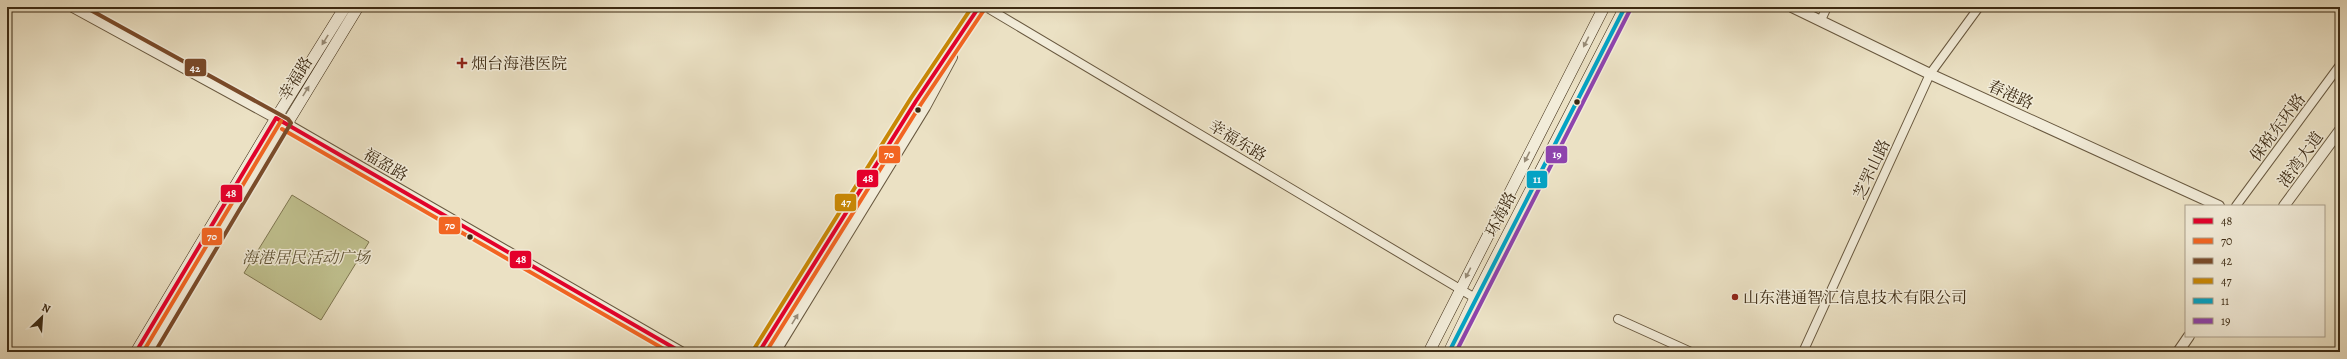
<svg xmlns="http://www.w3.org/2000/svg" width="2347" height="359" font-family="Alegreya,'Noto Serif SC',serif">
  <rect width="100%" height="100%" fill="#ebe1c4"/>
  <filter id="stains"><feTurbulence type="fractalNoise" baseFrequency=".005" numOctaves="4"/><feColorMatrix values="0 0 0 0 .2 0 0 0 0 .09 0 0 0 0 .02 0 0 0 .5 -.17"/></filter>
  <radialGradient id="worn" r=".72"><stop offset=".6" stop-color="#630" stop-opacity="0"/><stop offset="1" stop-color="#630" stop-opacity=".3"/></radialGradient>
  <path fill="#c0c18f" stroke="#7e7651" d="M292 195 369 242 321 320 244 273Z"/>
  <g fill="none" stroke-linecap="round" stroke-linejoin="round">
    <g stroke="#68583f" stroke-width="10">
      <path id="minor" d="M986 7 1475 298
        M1821 20 1827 7
        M2236 206 2340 65
        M1618 319 1691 352
        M1803 352 1930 74 1979 7"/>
    </g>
    <g stroke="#68583f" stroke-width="12">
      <path id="tertiary" d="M73 7 276 118 681 352
        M1792 7 1930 74 2219 206
        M2284 206 2340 130
        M759 352 916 101 979 7
        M775 352 925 107 952 57
        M2178 352 2189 336"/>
    </g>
    <g stroke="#3c2a13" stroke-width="12">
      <path id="secondary" d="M136 352 276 118 345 7
        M148 352 358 7
        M1429 352 1604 7
        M1449 352 1475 298 1625 7"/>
    </g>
    <use href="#minor" stroke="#f2ecd9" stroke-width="8"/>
    <use href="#tertiary" stroke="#f2ecd9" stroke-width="10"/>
    <use href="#secondary" stroke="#f2ecd9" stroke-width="11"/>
    <g stroke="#f2ecd9" stroke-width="7">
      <path id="bus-1" d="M136 352 276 118 681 352
        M759 352 916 101 979 7"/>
    </g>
    <g stroke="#f2ecd9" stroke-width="7">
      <path id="bus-2" d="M282 129 669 352
        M143 352 281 121
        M766 352 921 104 984 10"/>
    </g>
    <g stroke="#f2ecd9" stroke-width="7">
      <path id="bus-3" d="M85 7 288 119 291 123 155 352"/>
    </g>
    <g stroke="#f2ecd9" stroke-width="7">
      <path id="bus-4" d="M754 349 911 98 972 7"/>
    </g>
    <g stroke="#f2ecd9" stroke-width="7">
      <path id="bus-5" d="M1449 352 1625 7"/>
    </g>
    <g stroke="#f2ecd9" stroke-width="7">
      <path id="bus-6" d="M1456 352 1630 10"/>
    </g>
    <use href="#bus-1" stroke="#e4002b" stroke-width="4"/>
    <use href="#bus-2" stroke="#f26522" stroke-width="4"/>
    <use href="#bus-3" stroke="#7a4b2a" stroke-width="4"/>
    <use href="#bus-4" stroke="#c88705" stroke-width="4"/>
    <use href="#bus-5" stroke="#03a3c5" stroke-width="4"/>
    <use href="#bus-6" stroke="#8e44ad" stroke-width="4"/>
  </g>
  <defs><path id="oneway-solid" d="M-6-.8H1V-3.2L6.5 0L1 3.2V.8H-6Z"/></defs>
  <g fill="#978b76">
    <use href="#oneway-solid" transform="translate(325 40) rotate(122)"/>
    <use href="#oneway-solid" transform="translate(1586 42) rotate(117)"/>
    <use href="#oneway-solid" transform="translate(306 91) rotate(-58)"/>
    <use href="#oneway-solid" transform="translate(1527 157) rotate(117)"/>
    <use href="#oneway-solid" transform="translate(1468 273) rotate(117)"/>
    <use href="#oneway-solid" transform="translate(795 319) rotate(-58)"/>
  </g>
  <g fill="#8f2418" stroke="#f2ecd9" stroke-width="1.5">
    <path d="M460 57h4v4h4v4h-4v4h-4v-4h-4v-4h4z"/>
    <circle cx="1735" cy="297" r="4"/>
  </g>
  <g fill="#3c2a13" stroke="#f2ecd9" stroke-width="1.5">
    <circle cx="1577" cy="102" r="3.5"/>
    <circle cx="918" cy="110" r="3.5"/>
    <circle cx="470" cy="237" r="3.5"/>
  </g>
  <g text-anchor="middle" stroke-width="3" stroke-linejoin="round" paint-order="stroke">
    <g font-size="16" fill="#3c2a13" stroke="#f2ecd9" text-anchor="start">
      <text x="471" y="69">烟台海港医院</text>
      <text x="1743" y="303">山东港通智汇信息技术有限公司</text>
    </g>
    <g font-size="16" fill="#3c2a13" stroke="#f2ecd9">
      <text transform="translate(295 78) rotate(-58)" y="6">幸福路</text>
      <text transform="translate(2011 94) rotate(24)" y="6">春港路</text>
      <text transform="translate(2277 127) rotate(-53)" y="6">保税东环路</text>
      <text transform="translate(1238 140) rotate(31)" y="6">幸福东路</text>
      <text transform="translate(2300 159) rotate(-54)" y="6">港湾大道</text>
      <text transform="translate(386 164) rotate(30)" y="6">福盈路</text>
      <text transform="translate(1871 169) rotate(-65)" y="6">芝罘山路</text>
      <text transform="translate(1500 214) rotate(-63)" y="6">环海路</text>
    </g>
    <g font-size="16" font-style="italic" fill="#5d5032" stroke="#f2ecd9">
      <text x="306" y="263">海港居民活动广场</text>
    </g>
  </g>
  <g stroke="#f2ecd9" stroke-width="1.5">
    <rect x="184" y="58" width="23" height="19" rx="4" fill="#7a4b2a"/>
    <rect x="1545" y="145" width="23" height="19" rx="4" fill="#8e44ad"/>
    <rect x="878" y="145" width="23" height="19" rx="4" fill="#f26522"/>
    <rect x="856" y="169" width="23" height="19" rx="4" fill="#e4002b"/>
    <rect x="1526" y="170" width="22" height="19" rx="4" fill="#03a3c5"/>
    <rect x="220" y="184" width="23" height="19" rx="4" fill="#e4002b"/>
    <rect x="834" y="193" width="23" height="19" rx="4" fill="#c88705"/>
    <rect x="438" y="216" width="23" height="19" rx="4" fill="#f26522"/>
    <rect x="201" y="227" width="22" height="19" rx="4" fill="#f26522"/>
    <rect x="509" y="250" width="23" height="19" rx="4" fill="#e4002b"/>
  </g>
  <g font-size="11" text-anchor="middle" font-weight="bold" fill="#fff">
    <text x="195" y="72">42</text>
    <text x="1557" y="158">19</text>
    <text x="889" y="158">70</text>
    <text x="868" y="182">48</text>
    <text x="1537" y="183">11</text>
    <text x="231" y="197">48</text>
    <text x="846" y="206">47</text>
    <text x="450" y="229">70</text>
    <text x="212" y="240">70</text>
    <text x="521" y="263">48</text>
  </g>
  <rect width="2347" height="359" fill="none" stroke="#ebe1c4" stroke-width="24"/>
  <rect x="8" y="8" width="2331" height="343" fill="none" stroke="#3c2a13" stroke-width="2"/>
  <rect x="12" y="12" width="2323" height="335" fill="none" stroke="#3c2a13"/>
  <rect x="2185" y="205" width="140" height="132" fill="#f2ecd9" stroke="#a99e8a"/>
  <rect x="2193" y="218" width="20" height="6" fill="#e4002b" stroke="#a99e8a"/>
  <text x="2221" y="225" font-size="12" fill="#3c2a13">48</text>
  <rect x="2193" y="238" width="20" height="6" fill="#f26522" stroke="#a99e8a"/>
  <text x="2221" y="245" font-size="12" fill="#3c2a13">70</text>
  <rect x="2193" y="258" width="20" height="6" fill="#7a4b2a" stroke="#a99e8a"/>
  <text x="2221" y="265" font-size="12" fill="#3c2a13">42</text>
  <rect x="2193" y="278" width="20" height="6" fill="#c88705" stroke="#a99e8a"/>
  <text x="2221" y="285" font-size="12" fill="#3c2a13">47</text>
  <rect x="2193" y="298" width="20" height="6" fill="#03a3c5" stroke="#a99e8a"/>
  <text x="2221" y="305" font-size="12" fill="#3c2a13">11</text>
  <rect x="2193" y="318" width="20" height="6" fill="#8e44ad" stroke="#a99e8a"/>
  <text x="2221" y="325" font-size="12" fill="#3c2a13">19</text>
  <g transform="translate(42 317) rotate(25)" stroke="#f2ecd9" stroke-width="3" paint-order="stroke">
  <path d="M0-3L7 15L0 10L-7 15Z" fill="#3c2a13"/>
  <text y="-6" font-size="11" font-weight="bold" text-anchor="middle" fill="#3c2a13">N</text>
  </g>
  <rect width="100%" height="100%" filter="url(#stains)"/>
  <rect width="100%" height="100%" fill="url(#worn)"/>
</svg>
